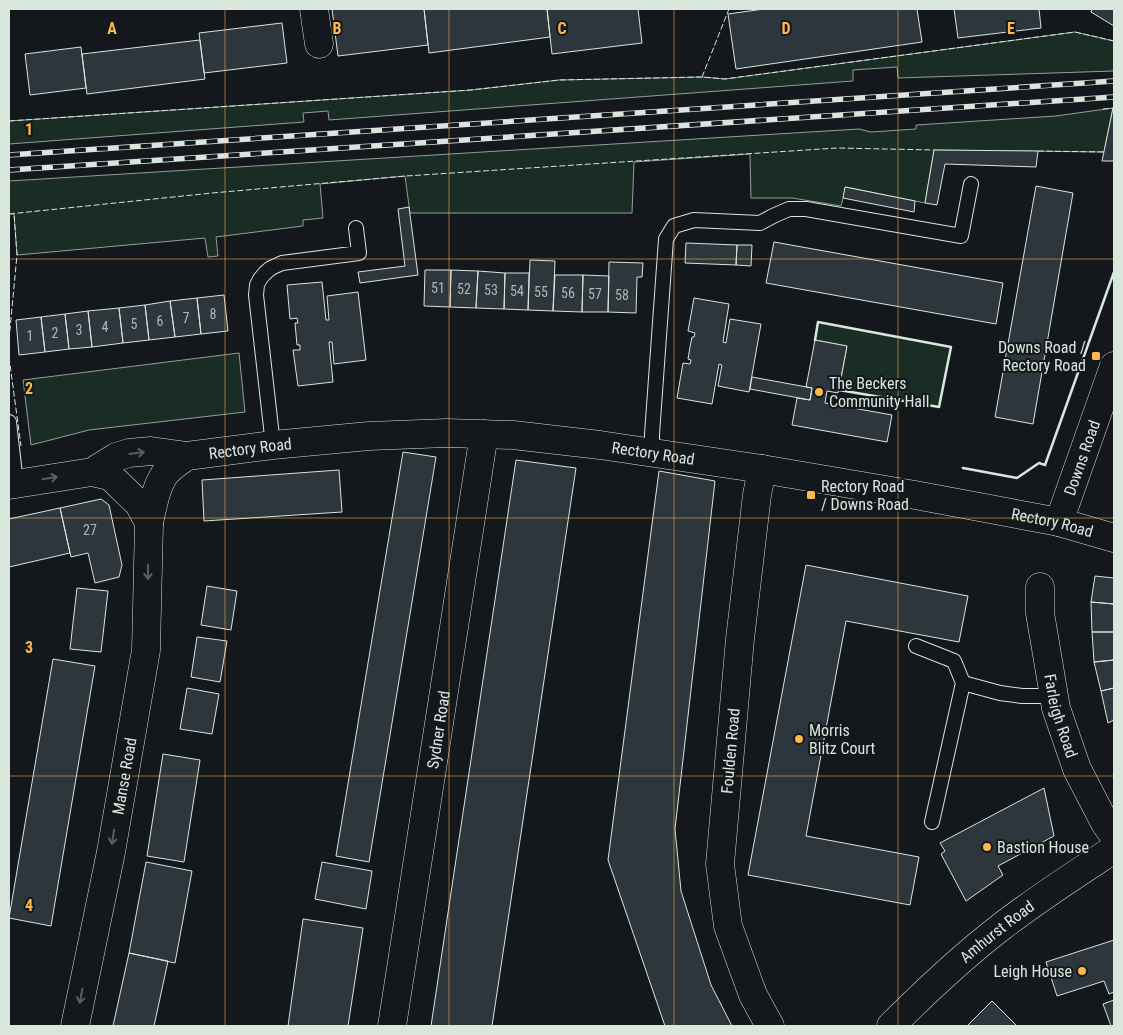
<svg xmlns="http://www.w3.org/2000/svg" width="1123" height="1035" font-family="'Roboto Condensed',sans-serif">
  <rect width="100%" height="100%" fill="#14181c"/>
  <path fill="#1a2d24" stroke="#939e99" d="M1075 32 1114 41V71L898 78 897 67 853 70V81L329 120 328 111 303 113 304 122 9 144V121L471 90 559 80 702 77 725 79Z
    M1113 108 1104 152 934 150 925 203 846 187 841 206 792 198H751L750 154 634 162 632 213H410L405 176 320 184 323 218 303 220V226L216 237 218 256 208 257 205 238 17 255 14 214H9V181L859 129 871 132 916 129V125L1056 116Z
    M818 322 951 347 939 407 839 390 847 346 815 340Z
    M239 353 245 412 89 430 31 445 23 380Z"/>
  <path fill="#2c363c" stroke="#d8e6dc" d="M332 9H424L428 45 338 56Z
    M424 9H547L550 37 429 53Z
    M547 9H638L642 43 552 54Z
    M764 9H917L922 42 736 69 728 14Z
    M954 9H1039L1041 28 958 38Z
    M1092 9H1114V26L1091 12Z
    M282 23 287 63 204 73 199 33Z
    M200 40 205 79 87 94 82 54Z
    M81 47 86 88 30 95 25 54Z
    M1113 108H1114V161H1102Z
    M934 150 1038 151 1036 167 945 164 937 205 925 203Z
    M1036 186 1073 193 1033 424 995 417Z
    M845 187 915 201 914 212 843 198Z
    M409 207 418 275 360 283 358 272 405 266 398 209Z
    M774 242 1003 283 996 324 766 283Z
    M686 243 737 245 736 265 685 263Z
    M737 245H752L751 266 736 265Z
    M530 260 555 261 553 311 528 310Z
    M609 262 643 263 642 277H637L636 313 608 312Z
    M425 270H451L450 307 424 306Z
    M451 270 478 271 476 308 450 307Z
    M478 271 505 273 504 309 476 308Z
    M505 273H529L528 310 504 309Z
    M555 275H583L582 312 553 311Z
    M583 275 609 276 608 312H582Z
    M322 282 326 320H329L327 296 358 292 366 360 334 364 332 342H329L333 382 298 386 293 350H300V345H297L295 323H298L297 318 290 319 287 285Z
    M224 295 228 331 201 334 197 298Z
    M197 298 201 334 175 337 170 301Z
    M694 298 729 304 723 342 726 343 730 319 761 324 749 392 718 386 722 365 719 364 712 404 677 398 683 363 690 364 691 360 688 359 690 347 692 337H694L695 333 688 331Z
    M170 301 175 337 149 340 145 305Z
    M145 305 149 340 123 343 119 308Z
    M119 308 123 343 92 347 88 311Z
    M88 311 92 347 69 349 65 314Z
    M65 314 69 349 45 352 41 317Z
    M41 317 45 352 19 355 16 320Z
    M815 340 847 346 838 393 827 391 825 403 892 415 887 442 792 425 797 398 810 400 812 388 806 387Z
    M752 377 812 388 810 400 750 389Z
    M403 452 436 457 369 862 336 856Z
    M516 460 576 468 492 1026H431Z
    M339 470 342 512 204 521 202 480Z
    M659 471 715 481 675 829 681 891 711 985 732 1026H665L608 860Z
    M101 499 109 505 122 565 119 577 95 583 88 553 71 557 60 508Z
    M60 508 70 553 9 567V519Z
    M806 565 968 596 959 642 846 621 806 836 919 857 910 905 748 875Z
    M1095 576 1114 578V604L1091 602Z
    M207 586 237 591 231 630 201 625Z
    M77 588 108 591 101 652 70 649Z
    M1091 602 1114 604V632H1092Z
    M1092 632H1114V660L1094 662Z
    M197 637 227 641 220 682 191 677Z
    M53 659 95 666 51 926 9 918Z
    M1114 660V688L1101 691 1094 662Z
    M187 688 219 694 212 734 180 729Z
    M1114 688V720L1108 723 1101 691Z
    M163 754 200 760 184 862 147 856Z
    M1044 788 1054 836 998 866 1003 875 966 901 941 854 945 851 940 843Z
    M146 862 192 871 175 963 129 953Z
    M322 862 372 871 366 909 315 899Z
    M303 919 363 928 348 1026H288Z
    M1114 940V992L1109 994 1104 981 1057 996 1046 962Z
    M129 953 168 961 154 1026H113Z
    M1114 1000V1026H1111L1103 1004Z
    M992 1001 1017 1026H967Z"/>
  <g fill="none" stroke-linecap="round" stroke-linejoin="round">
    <g stroke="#d8e6dc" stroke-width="16">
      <path id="lane" d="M9 422 16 483
        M273 445 256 295 257 285 260 279 265 273 271 268 282 263 359 253 356 228
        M652 452V434L666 239 674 226 694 220 760 223 773 216 789 209H806L961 236 971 184
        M916 646 954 661 963 683 932 822
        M963 683 1000 693 1022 696H1054"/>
    </g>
    <g stroke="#d8e6dc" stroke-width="29">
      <g id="street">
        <path d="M314 9 319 44"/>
        <path d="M762 469 757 495 740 639 720 864 728 926 753 995 770 1026"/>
        <path id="s1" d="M1059 522 1114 366"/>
        <path id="s2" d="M1040 587V613L1056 708 1077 769 1105 823 1114 836"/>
        <path id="s3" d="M392 1026 484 434"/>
      </g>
    </g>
    <g stroke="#d8e6dc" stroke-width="29">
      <g id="secondary">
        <path id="s4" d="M92 472 116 457 129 453 151 451 187 456 273 445 369 436 447 433 513 435 600 445 762 469 915 495 1059 522 1114 538"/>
        <path d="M149 523C152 509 155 490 163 477 168 468 179 462 187 456"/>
        <path id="s5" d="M891 1026C926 991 962 957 1001 927 1037 899 1076 874 1114 849"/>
      </g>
    </g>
    <g stroke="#d8e6dc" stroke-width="29">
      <path id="highway" d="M9 485 92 472 110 476 139 504 149 523 146 650 111 852 75 1026"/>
    </g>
    <use href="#lane" stroke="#14181c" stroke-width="14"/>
    <use href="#street" stroke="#14181c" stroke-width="28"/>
    <use href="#secondary" stroke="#14181c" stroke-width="28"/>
    <use href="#highway" stroke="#14181c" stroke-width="28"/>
    <g stroke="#d8e6dc" stroke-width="5.5">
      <path id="rail" d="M9 155 1114 81
        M9 170 1114 97"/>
    </g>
    <use href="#rail" stroke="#14181c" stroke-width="4" stroke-dasharray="11" stroke-linecap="butt"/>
    <path stroke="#d8e6dc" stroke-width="1" stroke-dasharray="6 2.5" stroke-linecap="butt" d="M702 77 729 9
      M1103 109 1114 108
      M9 121 471 90 559 80 702 77 725 79 1075 32 1114 41
      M1038 151 1104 152
      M9 214 212 193 406 176 837 148 934 150
      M9 340 17 255 14 213
      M9 357 21 446"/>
    <path stroke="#d8e6dc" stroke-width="2.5" d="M815 340 818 322 951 347 939 407 839 390
      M963 468 1017 478 1039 463 1045 465 1114 272"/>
  </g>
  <defs><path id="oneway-shaft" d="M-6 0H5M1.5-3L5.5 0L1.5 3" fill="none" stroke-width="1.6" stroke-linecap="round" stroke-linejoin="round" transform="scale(1.25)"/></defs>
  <g stroke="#59605f">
    <use href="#oneway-shaft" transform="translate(137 453) rotate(-8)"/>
    <use href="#oneway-shaft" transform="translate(50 478) rotate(-9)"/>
    <use href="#oneway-shaft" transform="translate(148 572) rotate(91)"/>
    <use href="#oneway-shaft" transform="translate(113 837) rotate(100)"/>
    <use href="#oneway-shaft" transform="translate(81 996) rotate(101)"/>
  </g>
  <path fill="none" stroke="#ffb74d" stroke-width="1" stroke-opacity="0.55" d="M225 9V1026M449 9V1026M674 9V1026M898 9V1026M9 259H1114M9 518H1114M9 776H1114"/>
  <g fill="#ffb74d" stroke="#14181c" stroke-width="2">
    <rect x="1091" y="351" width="10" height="10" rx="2.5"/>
    <circle cx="819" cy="392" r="5"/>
    <rect x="806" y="490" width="10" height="10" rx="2.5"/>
    <circle cx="799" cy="739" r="5"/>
    <circle cx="987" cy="847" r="5"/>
    <circle cx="1082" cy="971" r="5"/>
  </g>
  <g text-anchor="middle" stroke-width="4" stroke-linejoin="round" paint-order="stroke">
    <g font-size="14" fill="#adbab4">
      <text x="438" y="293">51</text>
      <text x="464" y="294">52</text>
      <text x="491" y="295">53</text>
      <text x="517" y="296">54</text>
      <text x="541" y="297">55</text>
      <text x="568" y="298">56</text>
      <text x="595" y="299">57</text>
      <text x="622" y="300">58</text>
      <text x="213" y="319">8</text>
      <text x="186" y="323">7</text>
      <text x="160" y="326">6</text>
      <text x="134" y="329">5</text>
      <text x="105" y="332">4</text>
      <text x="79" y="335">3</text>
      <text x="55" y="338">2</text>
      <text x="30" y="341">1</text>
      <text x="90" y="535">27</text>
    </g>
    <g font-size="16" fill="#d8e6dc" stroke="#14181c" text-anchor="start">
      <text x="1086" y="353" text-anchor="end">Downs Road /<tspan x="1086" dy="18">Rectory Road</tspan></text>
      <text x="829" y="389">The Beckers<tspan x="829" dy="18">Community Hall</tspan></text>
      <text x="821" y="492">Rectory Road<tspan x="821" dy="18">/ Downs Road</tspan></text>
      <text x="809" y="736">Morris<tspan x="809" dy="18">Blitz Court</tspan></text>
      <text x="997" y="853">Bastion House</text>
      <text x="1072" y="977" text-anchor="end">Leigh House</text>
    </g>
    <g font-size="16" fill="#d8e6dc" stroke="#14181c">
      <text dy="6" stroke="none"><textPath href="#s4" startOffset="164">Rectory Road</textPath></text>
      <text dy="6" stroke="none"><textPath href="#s4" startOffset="569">Rectory Road</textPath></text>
      <text dy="6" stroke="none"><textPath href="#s1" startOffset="68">Downs Road</textPath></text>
      <text dy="6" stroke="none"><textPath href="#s4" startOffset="974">Rectory Road</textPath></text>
      <text dy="6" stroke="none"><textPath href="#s2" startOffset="131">Farleigh Road</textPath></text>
      <text dy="6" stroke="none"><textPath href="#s3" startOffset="300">Sydner Road</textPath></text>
      <text transform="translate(730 751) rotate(-85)" y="6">Foulden Road</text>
      <text transform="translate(124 776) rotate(-80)" y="6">Manse Road</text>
      <text dy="6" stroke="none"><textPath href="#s5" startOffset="142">Amhurst Road</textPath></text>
    </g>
  </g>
  <g font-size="16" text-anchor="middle" font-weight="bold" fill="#ffb74d" stroke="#14181c" stroke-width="4" stroke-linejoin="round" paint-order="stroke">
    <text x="112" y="34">A</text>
    <text x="337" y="34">B</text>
    <text x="562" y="34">C</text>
    <text x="786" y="34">D</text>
    <text x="1011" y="34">E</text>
    <text x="29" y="135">1</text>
    <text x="29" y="394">2</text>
    <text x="29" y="653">3</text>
    <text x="29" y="911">4</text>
  </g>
  <rect width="1123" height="1035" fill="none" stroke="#d8e6dc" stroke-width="20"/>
</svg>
